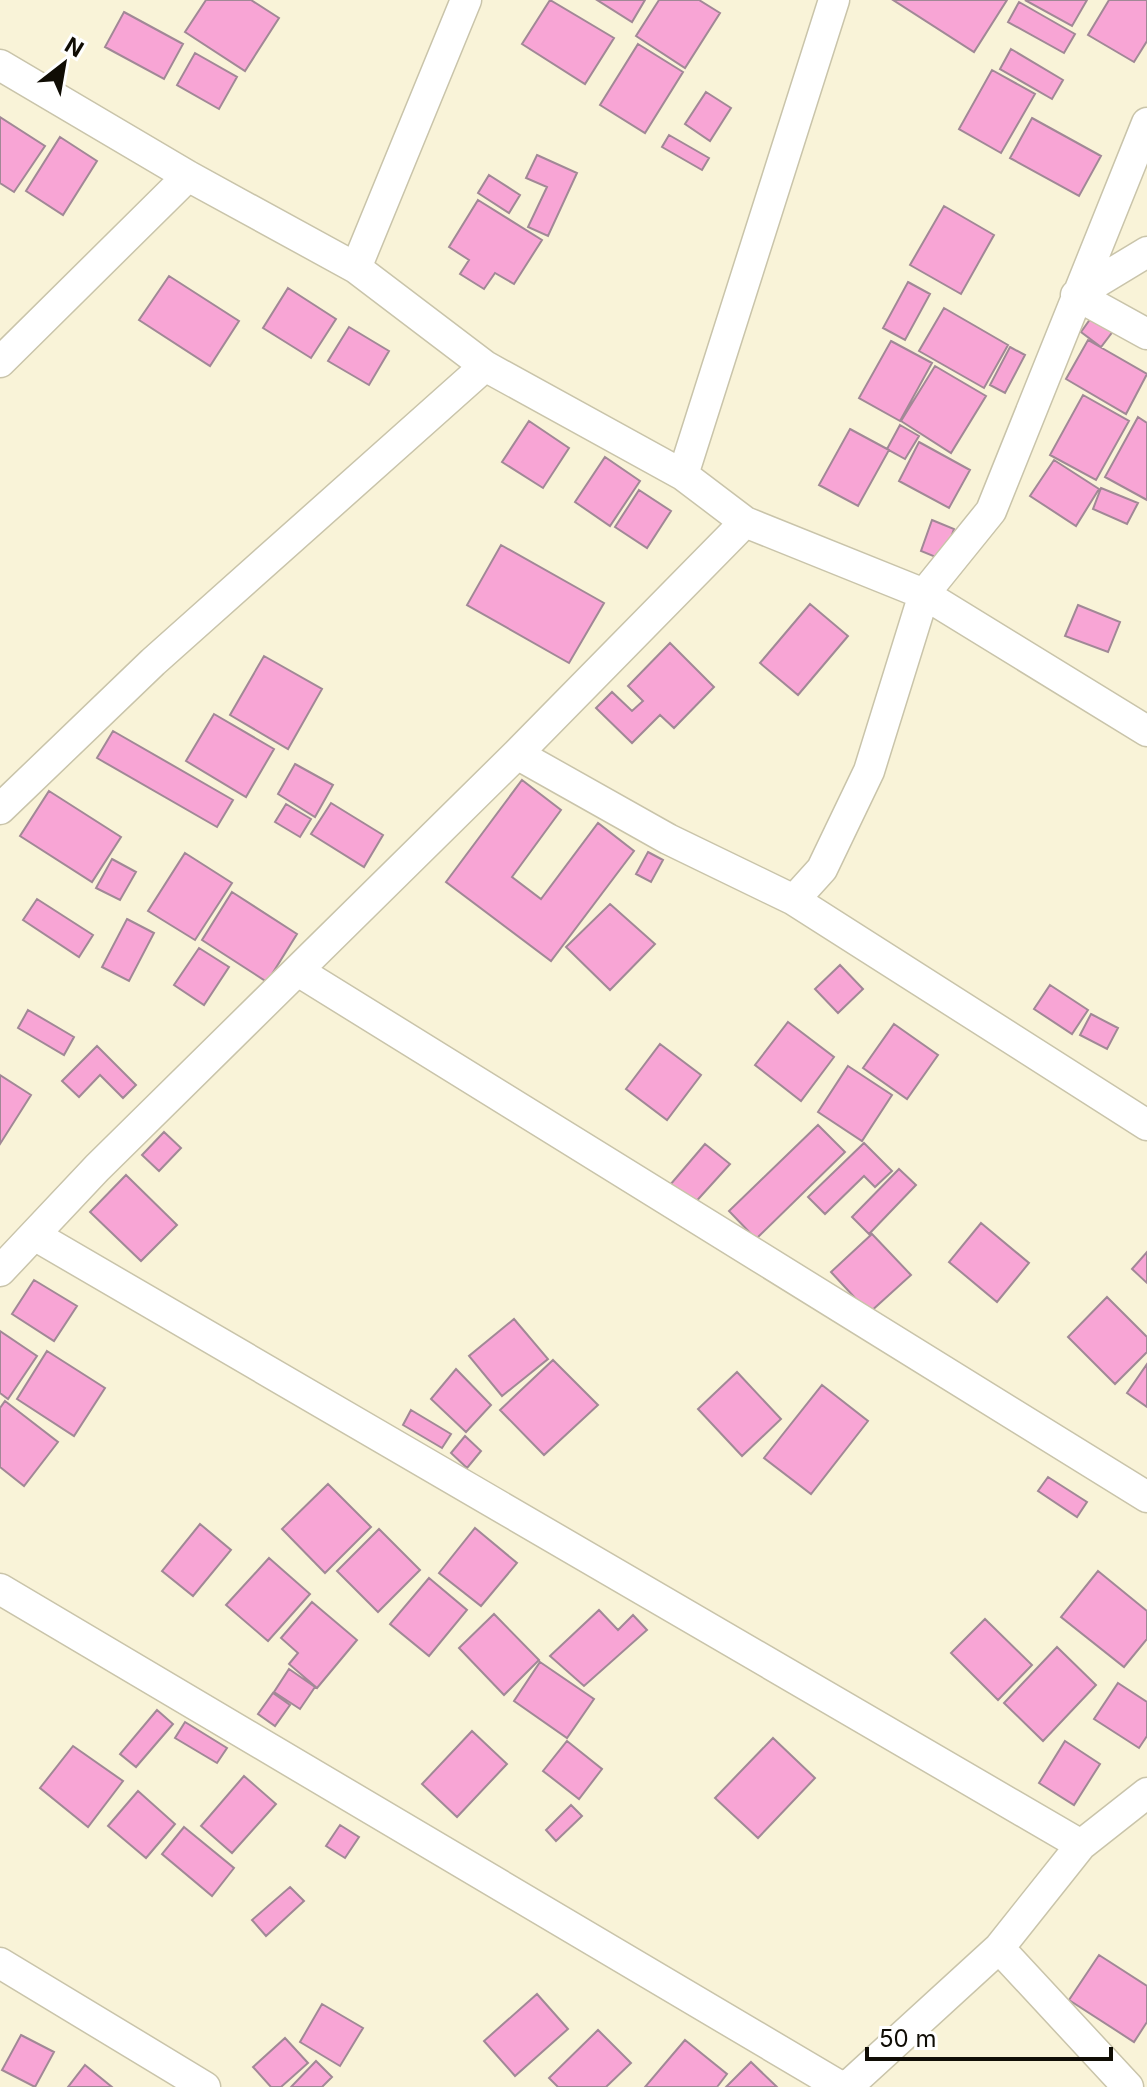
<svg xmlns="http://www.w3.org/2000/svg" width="1147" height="2087" font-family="Inter,sans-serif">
  <rect width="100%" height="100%" fill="#f9f3d8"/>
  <path fill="#f8a5d5" stroke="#a18896" stroke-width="2" d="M206 0H251L279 18 245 71 185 32Z
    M550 0 614 38 585 84 522 44Z
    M597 0H645L632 22Z
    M659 0H699L720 13 685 68 636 36Z
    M893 0H1007L974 52Z
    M1025 0H1087L1072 26Z
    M1109 0H1147V41L1134 62 1088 35Z
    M1019 2 1075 34 1064 53 1008 22Z
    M124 12 183 44 164 79 105 47Z
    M638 44 683 72 645 133 600 105Z
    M1011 49 1063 80 1052 99 1000 69Z
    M195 53 237 77 219 109 177 85Z
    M992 70 1035 94 1001 153 959 129Z
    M706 92 731 108 710 141 685 124Z
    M0 117 45 146 14 192 0 183Z
    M1032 118 1101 156 1079 196 1010 158Z
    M669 135 709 158 702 170 662 147Z
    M60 137 97 161 63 215 26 191Z
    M537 155 577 173 548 236 528 227 547 187 526 178Z
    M489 175 520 195 509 213 478 193Z
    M478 200 542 240 514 284 495 273 484 289 460 274 469 260 449 247Z
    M944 206 994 235 961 294 910 265Z
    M169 276 239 321 210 366 139 320Z
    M908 282 930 294 905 340 883 328Z
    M288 288 336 319 311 358 263 328Z
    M944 308 1008 345 984 388 919 351Z
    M1096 311 1117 326 1101 347 1081 332Z
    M349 327 389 351 369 385 328 361Z
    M1088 340 1147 374 1126 414 1066 379Z
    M891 341 932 363 900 421 859 398Z
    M1010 347 1025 355 1005 393 990 385Z
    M935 366 986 396 951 453 901 421Z
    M1083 395 1129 421 1096 480 1050 455Z
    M1138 417 1147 423V500L1105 477Z
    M529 421 569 448 543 488 502 462Z
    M900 425 919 436 905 459 887 449Z
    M850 429 889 450 858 506 819 485Z
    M919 442 970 470 949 508 899 481Z
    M605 457 640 481 610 526 575 502Z
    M1054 460 1099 489 1076 526 1030 496Z
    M1101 488 1138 503 1127 524 1093 509Z
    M639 490 671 511 647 548 615 527Z
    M932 520 954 529 943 560 921 551Z
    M501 545 604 603 569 663 467 605Z
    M810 604 848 636 798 695 760 663Z
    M1078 605 1120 622 1108 652 1065 636Z
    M670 643 714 687 674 728 660 715 632 743 596 708 612 692 632 711 643 701 628 686Z
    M264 656 322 689 288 749 230 715Z
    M214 714 274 749 246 797 186 761Z
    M113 731 233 800 217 827 97 758Z
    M295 764 333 785 315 817 278 794Z
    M522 780 561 810 512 877 541 899 598 823 634 851 551 961 446 882Z
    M49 791 121 837 92 882 20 836Z
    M331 803 383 835 364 867 311 834Z
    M286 804 311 819 300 837 275 822Z
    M648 852 663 860 651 882 636 874Z
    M185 853 232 883 195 940 148 911Z
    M112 859 136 872 120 900 96 888Z
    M232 892 297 934 267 982 202 940Z
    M37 899 93 935 79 957 23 920Z
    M610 904 655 944 610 990 566 947Z
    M127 919 154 933 129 981 102 967Z
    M199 948 229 967 204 1005 174 985Z
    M840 965 863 989 838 1013 815 989Z
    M1050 985 1088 1010 1072 1034 1034 1009Z
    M28 1010 74 1037 64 1055 18 1028Z
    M1091 1014 1118 1028 1107 1049 1080 1035Z
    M788 1022 834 1057 801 1101 755 1065Z
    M894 1024 938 1055 907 1099 863 1068Z
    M660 1044 701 1075 667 1120 626 1089Z
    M97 1046 136 1085 123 1098 100 1075 79 1097 62 1081Z
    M848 1066 892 1095 862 1141 818 1112Z
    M0 1075 31 1095 0 1144Z
    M818 1125 845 1152 756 1239 729 1211Z
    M164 1132 181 1148 159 1171 142 1155Z
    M864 1143 892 1171 875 1187 864 1176 825 1214 808 1197Z
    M705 1144 730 1164 692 1206 670 1185Z
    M899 1169 916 1185 869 1234 852 1217Z
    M126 1175 177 1225 141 1261 90 1212Z
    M981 1223 1029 1263 997 1302 949 1262Z
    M872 1234 911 1275 869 1313 831 1272Z
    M1147 1252V1283L1132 1269Z
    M34 1280 77 1306 54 1341 12 1314Z
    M1107 1297 1147 1337V1352L1115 1384 1068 1337Z
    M514 1319 548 1359 502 1396 469 1356Z
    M0 1331 37 1356 8 1399 0 1393Z
    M47 1351 105 1388 74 1436 17 1399Z
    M553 1360 598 1405 544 1455 500 1410Z
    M1147 1364V1407L1127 1393Z
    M456 1369 491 1405 466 1432 431 1399Z
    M737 1372 781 1419 742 1456 698 1409Z
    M822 1385 868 1421 811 1494 764 1458Z
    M5 1401 58 1442 24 1486 0 1467V1408Z
    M411 1410 451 1434 442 1448 403 1425Z
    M465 1436 481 1451 467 1468 451 1453Z
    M1048 1477 1087 1502 1077 1517 1038 1491Z
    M328 1484 371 1527 325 1573 282 1529Z
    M200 1524 231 1550 193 1596 162 1571Z
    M475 1528 517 1563 481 1606 439 1573Z
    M379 1529 420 1570 378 1612 337 1571Z
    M269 1558 310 1594 268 1641 226 1605Z
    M1098 1571 1147 1611V1639L1124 1667 1061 1617Z
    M429 1578 467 1610 429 1656 390 1624Z
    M312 1602 357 1640 317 1688 289 1664 298 1653 281 1638Z
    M599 1610 618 1630 633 1615 647 1630 584 1686 550 1656Z
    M494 1614 539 1660 504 1695 459 1648Z
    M985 1619 1032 1665 998 1700 951 1653Z
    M1057 1647 1096 1685 1043 1741 1004 1703Z
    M540 1662 594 1699 567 1738 514 1701Z
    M289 1669 315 1687 300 1709 274 1692Z
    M1118 1683 1147 1702V1736L1139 1748 1094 1719Z
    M273 1693 290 1705 275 1726 258 1714Z
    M157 1710 173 1724 136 1767 120 1754Z
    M185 1722 227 1748 217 1763 175 1738Z
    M472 1731 507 1764 457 1817 422 1784Z
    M773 1738 815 1778 758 1838 715 1798Z
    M567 1741 602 1769 579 1799 543 1771Z
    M1065 1741 1100 1764 1074 1805 1039 1783Z
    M73 1746 123 1781 88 1827 40 1788Z
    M244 1776 276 1804 232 1853 201 1826Z
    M138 1791 175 1824 146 1858 108 1826Z
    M571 1805 582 1816 556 1841 546 1830Z
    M340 1825 359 1837 345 1858 326 1846Z
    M184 1827 234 1868 212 1896 162 1854Z
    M290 1887 304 1901 266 1936 252 1920Z
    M1099 1955 1147 1986V2022L1134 2042 1069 2000Z
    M537 1994 568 2029 515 2076 484 2041Z
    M322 2004 363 2028 340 2066 300 2042Z
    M598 2030 631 2063 606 2087H558L549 2078Z
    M21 2035 54 2052 35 2087 2 2070Z
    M285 2038 308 2063 281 2087H271L253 2067Z
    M685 2040 727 2074 717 2087H645Z
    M316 2061 332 2077 322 2087H291Z
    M751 2062 777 2087H726Z
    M85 2065 112 2087H68Z"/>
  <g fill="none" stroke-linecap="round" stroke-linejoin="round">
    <g stroke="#c9c4aa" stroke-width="33">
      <path id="street" d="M0 65 188 176 356 268 485 366 683 475 745 522
        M1147 252 1076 295 1147 334
        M356 268 466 0
        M0 362 188 176
        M683 475 834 0
        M517 754 668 839 794 900 822 869 869 771 924 594 991 511 1147 123
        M0 809 153 662 485 366
        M794 900 1147 1125
        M298 971 1147 1497
        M36 1236 1081 1845
        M0 1271 97 1168 517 754 745 522 924 594 1147 731
        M0 1589 841 2087
        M999 1948 1128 2087
        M0 1963 205 2087
        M847 2087 999 1948 1081 1845 1147 1793"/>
    </g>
    <use href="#street" stroke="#fff" stroke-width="30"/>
  </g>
  <g transform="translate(64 64) rotate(31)" stroke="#ffffff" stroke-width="6" paint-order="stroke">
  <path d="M0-6L14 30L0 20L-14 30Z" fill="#100d05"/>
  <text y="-12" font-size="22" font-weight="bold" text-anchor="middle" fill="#100d05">N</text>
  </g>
  <path d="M867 2047v12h244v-12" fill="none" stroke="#100d05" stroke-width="4"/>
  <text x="879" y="2047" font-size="24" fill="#100d05" stroke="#ffffff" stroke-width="6" paint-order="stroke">50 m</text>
</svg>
